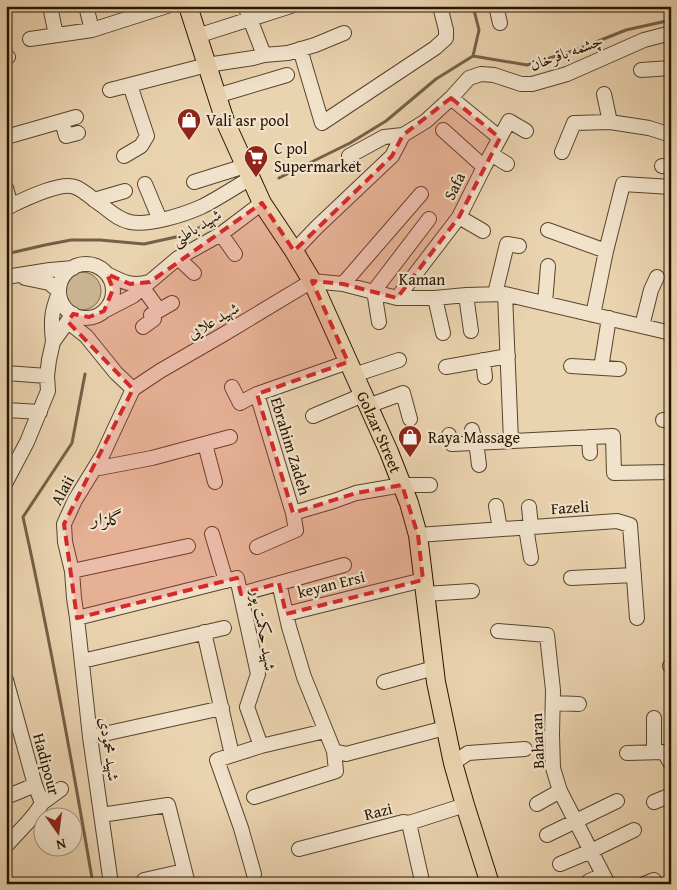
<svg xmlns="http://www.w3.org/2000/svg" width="677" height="890" font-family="'Gentium Book Plus',Amiri,serif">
  <rect width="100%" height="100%" fill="#ead3af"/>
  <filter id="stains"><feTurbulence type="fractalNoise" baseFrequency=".004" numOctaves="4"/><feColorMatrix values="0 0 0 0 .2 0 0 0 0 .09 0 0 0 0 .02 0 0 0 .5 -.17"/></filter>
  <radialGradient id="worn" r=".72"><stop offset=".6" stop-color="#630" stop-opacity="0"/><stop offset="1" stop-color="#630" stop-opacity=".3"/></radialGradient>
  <path fill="#c9b391" stroke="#776449" d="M63 291a19 19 0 1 1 38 0a19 19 0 1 1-38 0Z"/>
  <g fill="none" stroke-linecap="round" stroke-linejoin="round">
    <path stroke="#736046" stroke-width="3" d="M473 56 479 30 473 6
      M279 178 350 143 386 121 436 79 473 56 527 65 576 50 626 30 671 20
      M6 254 45 245 71 240H100L144 244 185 235 221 216
      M85 374 72 443 23 517C50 639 72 761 93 884"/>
    <g stroke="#56442c" stroke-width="16">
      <path id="minor" d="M50 6 56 35
        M86 6 92 30
        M245 6 264 55
        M496 6 500 23
        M197 36 291 6
        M30 39 92 30 167 6
        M300 49 322 123 435 48 446 38V30L440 6
        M6 58 8 57
        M641 70 671 68
        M110 90 207 65 253 58 264 55 288 53 315 45 344 33
        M604 94 610 122
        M216 96 287 75
        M451 98 500 138
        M62 121 66 136 78 133
        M443 130 484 167
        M6 137 76 117
        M562 152 574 123 610 122 649 128 671 135
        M491 154 507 164
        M124 156 141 146 147 136 130 85
        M349 156 384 137 403 135 426 121 451 98 469 78 481 74 494 75 521 84H532L567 74 644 40 671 33
        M662 166 671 167
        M194 182 245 166
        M145 184 160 220
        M6 188 11 206
        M94 200 125 191
        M6 208C21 201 60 181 75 187 82 189 94 200 100 204 110 211 117 219 130 222 148 226 183 215 201 207 216 200 235 187 251 178
        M459 217 483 231
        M548 230 606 251
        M221 234 235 254
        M294 251 317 227 392 156 403 135
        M178 258 194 273
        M59 291a27 27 0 1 1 54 0a27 27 0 1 1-54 0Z
        M107 274C123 282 132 287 149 282
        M6 277 50 270 73 268
        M25 278 49 283 59 291
        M343 284 421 194
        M143 288 159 310
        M495 294 507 244 519 246
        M505 294 511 441
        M466 295 471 331
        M397 298 459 217 484 167 509 121 526 131
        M435 298 443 333
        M545 303 548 266
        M104 311 133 296 178 258 221 234 262 203
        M593 315 606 251 623 184 671 187
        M68 322 86 336 116 373 133 389
        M379 322 374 291 429 219
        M642 326 651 290 657 277
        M143 327 154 319 151 315 172 303
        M53 342C51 321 51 312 59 293
        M483 360 485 377
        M348 362 257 394 293 513 334 501 356 493 402 485H430
        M571 366 619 369
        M446 367 508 356
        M601 368 609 318
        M6 373 47 376
        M354 375 399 360
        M232 387 240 403 257 394
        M368 406 403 393 410 419
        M6 410 40 412
        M313 416 363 395
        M663 420H671
        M472 430 477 449 479 465
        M449 435 452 444 613 436 614 473 671 472
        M589 437 590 453
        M205 444 215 482
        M94 469 152 458 230 437
        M6 482 27 442 48 391 47 376 49 360 53 342 73 314
        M496 506 500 529
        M529 507 531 527
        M526 528 531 558
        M212 534 226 581
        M418 535 617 521 630 525 637 618
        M257 547 296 530 293 513
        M72 571 188 546
        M571 578 634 575
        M279 583 289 627 304 677 334 751 346 754 445 728
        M241 594 344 565
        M425 594 472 591
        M286 614 423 580
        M77 618 237 578 258 674 247 707 261 746
        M498 631 547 635 553 690 552 735 553 768 560 791 608 884
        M204 632 232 755
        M82 661 224 628
        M670 666H671
        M6 680 35 785 42 803C33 820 18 831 6 846
        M384 682 434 668
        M553 703 579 704
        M90 737 222 708
        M654 752V718
        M627 753 664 752 671 764
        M453 763 468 753 525 749
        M6 797 35 785
        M254 797 336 771 334 751
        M654 802 671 795
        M42 803 61 789
        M537 804 560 791
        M101 815 168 805 188 884
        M409 823 422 881
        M547 835 617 801
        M299 849 403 822 409 823 465 805
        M560 864 591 851 634 830
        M254 874 241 828 217 760 261 746 325 731
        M144 880 184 871
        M589 881 603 875
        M111 884 90 737 77 618 74 598 72 571 65 542 64 524 75 500 102 456 133 389 160 371 224 334 312 281 343 284 397 298H435L466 295 505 294 671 333
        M644 884 654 880"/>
    </g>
    <g stroke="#251401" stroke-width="20">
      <g id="major">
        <path id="s1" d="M188 6 225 121 262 203 294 251 312 281 389 452 409 503 418 535 436 682 453 763 465 805 490 884"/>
      </g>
    </g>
    <use href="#minor" stroke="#f1e2cb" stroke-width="14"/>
    <use href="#major" stroke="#ead3af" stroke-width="18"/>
  </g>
  <path fill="#d62828" fill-opacity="0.2" stroke="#d62828" stroke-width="4" stroke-dasharray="10 6" stroke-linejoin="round" d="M451 98 500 138 459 217 397 298 343 284 312 281 348 362 257 394 293 513 356 493 402 485 418 535 423 580 286 614 279 583 241 594 237 578 77 618 64 524 133 389 68 322 73 314 89 317 104 311 113 289 107 274 130 284 150 282 262 203 294 251 392 156 403 135Z"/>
  <defs>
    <g id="shop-pin" transform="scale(1.25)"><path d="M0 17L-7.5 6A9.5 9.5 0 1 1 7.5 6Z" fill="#8f2418" stroke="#f1e2cb"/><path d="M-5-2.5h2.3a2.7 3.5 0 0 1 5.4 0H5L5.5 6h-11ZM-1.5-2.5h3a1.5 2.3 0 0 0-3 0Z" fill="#fff"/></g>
    <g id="supermarket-pin" transform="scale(1.25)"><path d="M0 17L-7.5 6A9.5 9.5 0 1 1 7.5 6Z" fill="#8f2418" stroke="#f1e2cb"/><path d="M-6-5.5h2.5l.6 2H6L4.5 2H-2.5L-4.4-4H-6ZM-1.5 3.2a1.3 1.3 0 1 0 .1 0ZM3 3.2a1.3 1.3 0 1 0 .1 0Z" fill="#fff"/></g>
  </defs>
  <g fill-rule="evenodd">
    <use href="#shop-pin" x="189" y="120"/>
    <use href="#supermarket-pin" x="256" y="157"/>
    <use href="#shop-pin" x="410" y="437"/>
  </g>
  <g text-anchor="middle" stroke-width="4.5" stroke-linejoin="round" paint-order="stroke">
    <g font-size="16" fill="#251401" stroke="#f1e2cb">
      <text transform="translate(566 52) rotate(-20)" y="6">چشمه باقرخان</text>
      <text transform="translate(454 186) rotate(-64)" y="6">Safa</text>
      <text transform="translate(196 227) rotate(-32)" y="6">شهید باطنی</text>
      <text x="422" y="285">Kaman</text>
      <text transform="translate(213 320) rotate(-30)" y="6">شهید علایی</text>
      <text dy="6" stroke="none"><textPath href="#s1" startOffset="469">Golzar Street</textPath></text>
      <text transform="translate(291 446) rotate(73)" y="6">Ebrahim Zadeh</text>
      <text transform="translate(62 490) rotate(-62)" y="6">Alaii</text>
      <text transform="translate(570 507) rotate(-4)" y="6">Fazeli</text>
      <text transform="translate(331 584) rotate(-14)" y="6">keyan Ersi</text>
      <text transform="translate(264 630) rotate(80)" y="6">شهید حکمت پور</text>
      <text transform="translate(537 741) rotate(-92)" y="6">Baharan</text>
      <text transform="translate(110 749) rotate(82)" y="6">شهید محمودی</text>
      <text transform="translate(47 764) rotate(75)" y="6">Hadipour</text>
      <text transform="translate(378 811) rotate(-14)" y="6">Razi</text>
    </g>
    <g font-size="16" fill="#251401" stroke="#f1e2cb" text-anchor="start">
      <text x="206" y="126">Vali asr pool</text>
      <text x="274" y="154">C pol<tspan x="274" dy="18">Supermarket</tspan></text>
      <text x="428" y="443">Raya Massage</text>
    </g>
    <g font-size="18" fill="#251401" stroke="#f1e2cb">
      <text x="107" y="525">گلزار</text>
    </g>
  </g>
  <rect width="677" height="890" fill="none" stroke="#ead3af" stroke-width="25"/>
  <rect x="8" y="8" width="662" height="875" fill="none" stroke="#251401" stroke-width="2.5"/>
  <rect x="12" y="12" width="652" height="865" fill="none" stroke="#251401"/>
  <g transform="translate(58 832) rotate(166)"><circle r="24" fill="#f1e2cb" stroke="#9f907a"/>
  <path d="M0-4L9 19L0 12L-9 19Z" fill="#8f2418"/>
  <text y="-8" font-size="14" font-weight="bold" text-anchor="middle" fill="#251401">N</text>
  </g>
  <rect width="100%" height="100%" filter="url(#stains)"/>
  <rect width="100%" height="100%" fill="url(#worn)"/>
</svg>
